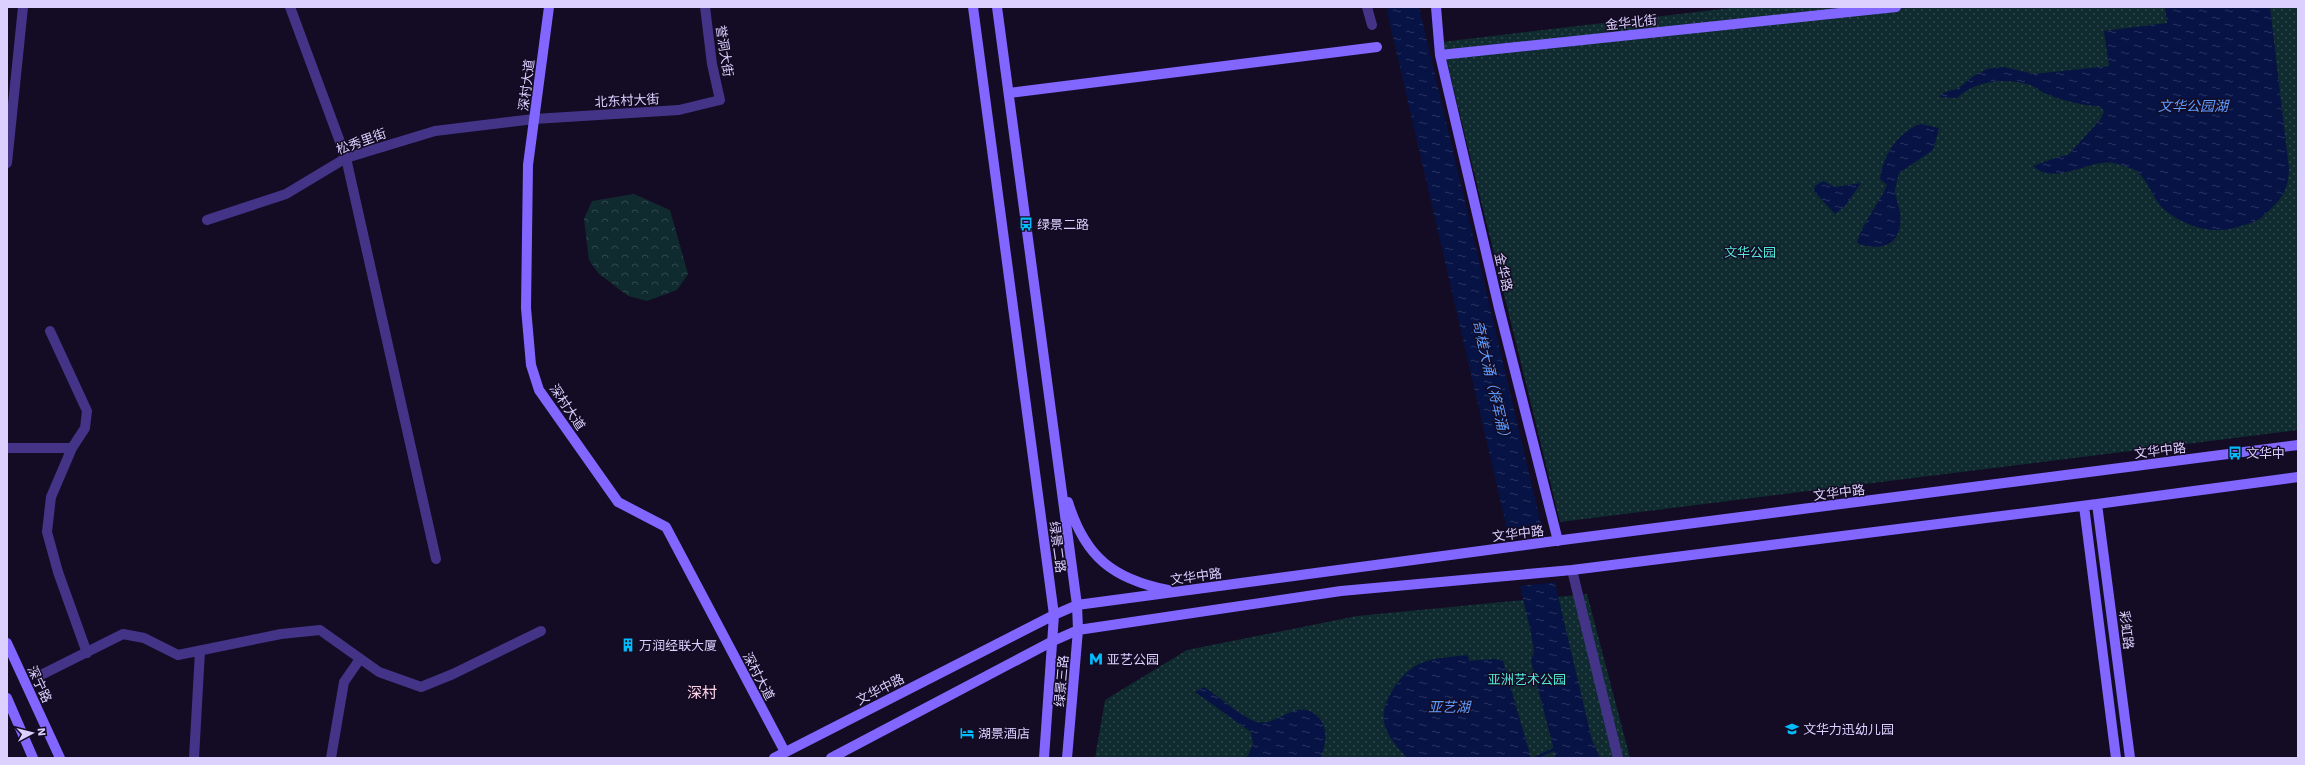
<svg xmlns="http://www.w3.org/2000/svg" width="2305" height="765" font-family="'Work Sans','Noto Sans SC',sans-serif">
  <defs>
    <pattern id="forest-crowns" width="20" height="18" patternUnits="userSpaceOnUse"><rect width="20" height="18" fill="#0f2b2f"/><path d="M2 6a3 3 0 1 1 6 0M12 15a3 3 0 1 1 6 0" fill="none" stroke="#31494e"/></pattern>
    <pattern id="park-dots" width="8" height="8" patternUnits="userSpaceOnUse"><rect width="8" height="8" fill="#0f2b2f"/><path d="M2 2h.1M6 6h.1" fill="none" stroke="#31494e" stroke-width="1.8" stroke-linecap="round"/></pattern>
    <pattern id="water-ripples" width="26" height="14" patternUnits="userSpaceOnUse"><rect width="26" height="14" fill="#061344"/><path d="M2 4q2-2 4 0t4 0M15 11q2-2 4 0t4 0" fill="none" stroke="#2a3460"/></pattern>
  </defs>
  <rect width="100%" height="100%" fill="#140c24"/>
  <path fill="url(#forest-crowns)" d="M634 194 670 210 688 274 677 290 647 301 628 296 598 273 589 260 584 219 592 201Z"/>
  <path fill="url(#park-dots)" d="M1739 7H2298V430L1560 522 1442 42Z
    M1587 594 1630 758H1095L1105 700 1187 650 1357 616Z"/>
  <path fill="url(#water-ripples)" d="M1386 7H1419L1592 740 1600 758H1556L1531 661 1534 651 1531 633Z
    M2165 7H2270L2289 169C2288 194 2280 200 2262 217 2255 223 2244 225 2234 228 2210 235 2177 224 2160 205 2152 195 2147 180 2138 172 2133 168 2124 166 2118 164 2092 155 2057 188 2033 166L2058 157 2068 155 2100 120 2104 112 2100 106C2084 106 2064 101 2049 95 2042 93 2036 87 2030 85 2006 77 1974 81 1957 98L1939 97 1943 93 1959 88 1972 77 1987 69 2004 67 2034 74 2109 66 2104 31 2167 23Z
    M1920 124 1939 128 1933 150 1899 173C1898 179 1895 186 1895 192 1896 199 1899 206 1900 213 1903 243 1885 252 1859 244L1857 242C1864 221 1878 205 1887 185L1880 179C1883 156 1897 133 1920 124Z
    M1823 181 1835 187 1861 183 1845 206 1835 214 1814 191 1815 186Z
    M1468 655 1469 661 1494 659 1503 661 1531 758H1407C1398 748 1386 735 1384 722 1380 702 1402 672 1419 664 1434 657 1452 657 1468 655Z
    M1204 687C1217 695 1241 716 1254 721 1279 730 1295 694 1319 718 1329 729 1325 745 1321 758H1243L1248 756 1253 744 1251 732 1195 692Z"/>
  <path fill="#140c24" d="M1543 525 1556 582 1519 586 1507 529Z"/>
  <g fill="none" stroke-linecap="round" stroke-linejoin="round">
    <path stroke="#061344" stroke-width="3" d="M1535 758 1557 748"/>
    <path stroke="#433487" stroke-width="10" d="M290 7 346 158 436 559
      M1367 7 1372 25
      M7 163 23 7
      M207 220 286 194 346 158 435 131 534 119 679 110 720 100 712 64 705 7
      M50 331 87 411 85 428 72 448 51 497 47 532 58 572 87 653
      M7 448H72
      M1572 570 1618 758
      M41 675 123 634 144 638 178 655 281 634 320 630 379 672 421 687 453 674 541 631
      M194 758 200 651
      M331 758 344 682 360 659"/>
    <path stroke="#8167ff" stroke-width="10" d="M549 7 528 165 526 308 531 365 539 390 618 502 666 527 785 752
      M973 7 1054 615 1044 758
      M997 7 1077 605 1078 630 1067 758
      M1436 7 1440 55 1499 308 1558 541
      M1440 55 1896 7
      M1009 93 1377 47
      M1068 502C1085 557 1113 579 1168 590
      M2097 504 2130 758
      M2084 506 2116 758
      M1547 542 2298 445
      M7 643 60 758
      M7 698 33 758
      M774 758 1054 615 1077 605 1510 547
      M831 758 1053 641 1078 630 1341 591 1572 570 2097 504 2298 477"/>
    <path stroke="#8167ff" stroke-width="10" d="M1510 547 1547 542"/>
  </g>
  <defs>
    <g id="bus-bare" transform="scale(1.08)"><path d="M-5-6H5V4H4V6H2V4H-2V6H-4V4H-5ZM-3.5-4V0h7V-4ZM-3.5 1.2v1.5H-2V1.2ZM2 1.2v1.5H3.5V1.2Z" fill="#00bcfb" stroke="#140c24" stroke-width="2.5" paint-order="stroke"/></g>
    <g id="building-bare" transform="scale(1.08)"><path d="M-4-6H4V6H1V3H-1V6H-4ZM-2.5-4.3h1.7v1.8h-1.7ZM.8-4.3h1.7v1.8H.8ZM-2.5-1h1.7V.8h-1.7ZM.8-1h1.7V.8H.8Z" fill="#00bcfb" stroke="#140c24" stroke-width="2.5" paint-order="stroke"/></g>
    <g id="metro-bare" transform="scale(1.08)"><path d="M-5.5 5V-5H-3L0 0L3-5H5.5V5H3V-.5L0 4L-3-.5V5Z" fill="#00bcfb" stroke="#140c24" stroke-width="2.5" paint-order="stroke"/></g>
    <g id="school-bare" transform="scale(1.08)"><path d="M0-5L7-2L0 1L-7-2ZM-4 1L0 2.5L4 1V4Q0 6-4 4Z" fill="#00bcfb" stroke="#140c24" stroke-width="2.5" paint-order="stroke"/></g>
    <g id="hotel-bare" transform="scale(1.08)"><path d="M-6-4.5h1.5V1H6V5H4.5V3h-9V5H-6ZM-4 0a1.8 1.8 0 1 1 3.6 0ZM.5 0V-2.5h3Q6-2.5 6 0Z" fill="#00bcfb" stroke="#140c24" stroke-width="2.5" paint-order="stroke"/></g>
  </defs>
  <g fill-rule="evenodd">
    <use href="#bus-bare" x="1026" y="224"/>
    <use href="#bus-bare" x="2235" y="453"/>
    <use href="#building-bare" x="628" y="645"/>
    <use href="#metro-bare" x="1096" y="659"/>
    <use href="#school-bare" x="1792" y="729"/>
    <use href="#hotel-bare" x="967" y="733"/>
  </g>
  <g text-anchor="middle" stroke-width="3" stroke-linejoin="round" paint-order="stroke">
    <g font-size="13" fill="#dcd0ff" stroke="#140c24">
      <text transform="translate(1631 22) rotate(-6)" y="5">金华北街</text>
      <text transform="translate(725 51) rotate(81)" y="5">誉洞大街</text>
      <text transform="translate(526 85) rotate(-83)" y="5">深村大道</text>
      <text transform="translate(627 100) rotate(-3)" y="5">北东村大街</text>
      <text transform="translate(361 141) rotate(-20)" y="5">松秀里街</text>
      <text transform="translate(1504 272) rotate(77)" y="5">金华路</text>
      <text transform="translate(568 407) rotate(56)" y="5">深村大道</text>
      <text transform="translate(2160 450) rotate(-7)" y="5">文华中路</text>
      <text transform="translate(1839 492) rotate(-7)" y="5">文华中路</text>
      <text transform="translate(1518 533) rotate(-7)" y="5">文华中路</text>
      <text transform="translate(1058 547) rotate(82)" y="5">绿景二路</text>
      <text transform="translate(1196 576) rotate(-8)" y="5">文华中路</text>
      <text transform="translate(2127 630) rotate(83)" y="5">彩虹路</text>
      <text transform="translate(759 676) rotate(62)" y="5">深村大道</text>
      <text transform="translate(1061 681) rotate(-85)" y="5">绿景三路</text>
      <text transform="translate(40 684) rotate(65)" y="5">深宁路</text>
      <text transform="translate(880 689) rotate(-27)" y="5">文华中路</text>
    </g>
    <g font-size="13" fill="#dcd0ff" stroke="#140c24" text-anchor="start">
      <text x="1037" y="229">绿景二路</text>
      <text x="2246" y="458">文华中</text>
      <text x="639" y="650">万润经联大厦</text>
      <text x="1107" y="664">亚艺公园</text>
      <text x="1803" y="734">文华力迅幼儿园</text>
      <text x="978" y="738">湖景酒店</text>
    </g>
    <g font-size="13" fill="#53e8d9" stroke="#140c24">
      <text x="1750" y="257">文华公园</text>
      <text x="1527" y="684">亚洲艺术公园</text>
    </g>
    <g font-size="14" font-style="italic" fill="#5e9cff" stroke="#140c24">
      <text x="2193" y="111">文华公园湖</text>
      <text transform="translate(1492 382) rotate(77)" y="5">奇槎大涌（将军涌）</text>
      <text x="1449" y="712">亚艺湖</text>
    </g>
    <g font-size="15" fill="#ffd2e8" stroke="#140c24">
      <text x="702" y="698">深村</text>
    </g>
  </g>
  <rect width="2305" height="765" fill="none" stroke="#dcd0ff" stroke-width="16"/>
  <g transform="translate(32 733) rotate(83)" stroke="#140c24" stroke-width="3" paint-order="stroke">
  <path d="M0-3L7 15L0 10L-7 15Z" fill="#dcd0ff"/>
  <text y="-6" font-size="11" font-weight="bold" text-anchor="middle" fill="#dcd0ff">N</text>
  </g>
</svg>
